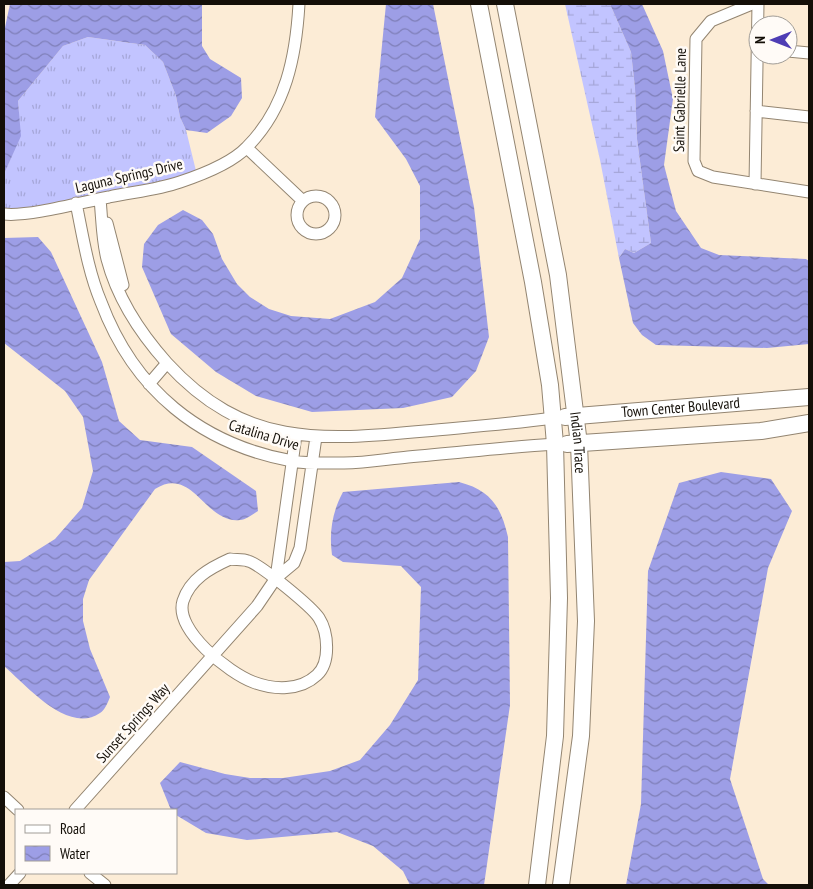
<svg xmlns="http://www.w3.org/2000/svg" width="813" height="889" font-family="'PT Sans Narrow',sans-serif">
  <defs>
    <pattern id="grass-tufts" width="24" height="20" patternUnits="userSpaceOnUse" patternTransform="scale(1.25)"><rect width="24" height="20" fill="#c2c4ff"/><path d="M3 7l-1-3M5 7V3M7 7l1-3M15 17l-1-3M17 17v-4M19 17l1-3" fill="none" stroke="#a6a7d9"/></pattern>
    <pattern id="wetland-marsh" width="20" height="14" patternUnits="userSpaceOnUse" patternTransform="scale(1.25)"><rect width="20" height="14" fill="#c2c4ff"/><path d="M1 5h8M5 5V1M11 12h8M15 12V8" fill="none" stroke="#a6a7d9"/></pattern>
    <pattern id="water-waves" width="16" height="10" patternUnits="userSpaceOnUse" patternTransform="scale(1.25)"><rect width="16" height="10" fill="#9d9ee6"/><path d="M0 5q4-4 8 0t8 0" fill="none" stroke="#7f7fb8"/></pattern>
  </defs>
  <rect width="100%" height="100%" fill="#fcecd6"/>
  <path fill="url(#grass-tufts)" d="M88 37 145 45 163 62 176 96 180 117 186 130 197 175 4 214V174L20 136 18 101 63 46Z"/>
  <path fill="url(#wetland-marsh)" d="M565 4H610L631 52 635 88 637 139 651 243 634 253 625 249 619 258 600 160Z"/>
  <path fill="url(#water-waves)" d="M10 4H202V46L210 59 241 78 242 98 231 116 207 133 186 130 180 117 176 96 163 62 145 45 88 37 63 46 18 101 21 136 4 174V32Z
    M386 4H433L474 207 489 337 476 371 452 397 403 408 312 412 256 396 216 372 171 334 142 267 144 244 158 225 183 210 202 220 213 234 222 259 237 284 250 297 269 309 291 316 330 319 375 302 402 278 420 239V186L406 159 375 117Z
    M610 4H642L663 51 673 99 664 165 676 211 701 248 719 255 806 259 809 261V344L767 348 656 345 642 335 633 323 619 258 625 249 634 253 651 243 637 139 635 88 631 52Z
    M38 237 51 252 102 362 119 421 140 440 192 447 256 491 258 511C253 514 246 520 240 520 205 524 193 465 155 489L89 580 83 599V621L90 649 110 697C108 702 105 710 100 713 68 735 26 685 4 666V562L20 561 55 539 82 508 93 471 83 417 65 391 4 343V238Z
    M721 472 771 479 792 511 768 568 730 779 763 879 769 885H626L641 804 648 571 679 483Z
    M459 482C490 490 501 506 508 537L510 705 484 885H410L403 871 373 846 337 832 247 840 206 833 176 815V810H171L160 783 180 762 225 774 250 778H283L330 771 360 760 390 725 418 680 421 587 401 566 343 562 332 555C329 533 332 512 343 492Z"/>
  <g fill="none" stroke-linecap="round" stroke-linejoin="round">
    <g stroke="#938571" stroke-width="13">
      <path id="street" d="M752 4 711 21 696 39 694 161 698 171 713 177 809 192
        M788 51 809 53
        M756 111 809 117
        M247 148 303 201
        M755 184 758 4
        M297 215a19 19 0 1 1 38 0a19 19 0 1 1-38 0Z
        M100 199C102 219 102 240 107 259 117 297 141 334 167 363 244 447 319 441 425 431 467 427 510 424 553 418
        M76 203C83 237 88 271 101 302 134 390 200 444 292 461 308 464 327 463 344 463 366 463 387 459 408 457 457 453 506 447 555 444
        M4 214C28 217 83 202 109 197 132 192 157 190 180 182 201 175 232 163 247 147 286 108 296 56 299 4
        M107 223 123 285
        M149 384 167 363
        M296 435 276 578 294 563 300 548 316 437
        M230 559C235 560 243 559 248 561 260 564 312 607 319 618 328 632 331 662 317 675 300 691 274 690 253 682 229 673 174 630 183 601 190 579 210 568 230 559Z
        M4 797 18 810
        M75 810 257 606 276 578
        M90 873 105 885
        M9 885 20 873"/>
    </g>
    <g stroke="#938571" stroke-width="18">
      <g id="secondary">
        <path d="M479 4 533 282 550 385 555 444 559 598 555 736 537 885"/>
        <path id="s1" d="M505 4 558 275 579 444 586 621 581 736 561 885"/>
        <path id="s2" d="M565 417 809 397"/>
        <path d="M567 444 761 431 809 423"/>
      </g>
    </g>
    <use href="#street" stroke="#fff" stroke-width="11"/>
    <use href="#secondary" stroke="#fff" stroke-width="16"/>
  </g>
  <g text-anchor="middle" stroke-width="5" stroke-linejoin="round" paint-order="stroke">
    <g font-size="15" fill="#140f08" stroke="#fffbf7">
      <text transform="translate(680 100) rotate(-89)" y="5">Saint Gabrielle Lane</text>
      <text transform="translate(129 176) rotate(-13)" y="5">Laguna Springs Drive</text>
      <text dy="5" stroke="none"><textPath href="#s2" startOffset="116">Town Center Boulevard</textPath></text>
      <text transform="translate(264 435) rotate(17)" y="5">Catalina Drive</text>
      <text dy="5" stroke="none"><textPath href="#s1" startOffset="445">Indian Trace</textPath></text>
      <text transform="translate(133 723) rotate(-48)" y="5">Sunset Springs Way</text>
    </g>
  </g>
  <rect width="813" height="889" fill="none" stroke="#140f08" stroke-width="10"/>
  <rect x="15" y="809" width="162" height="65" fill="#fffbf7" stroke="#a19d97"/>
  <rect x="25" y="825" width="25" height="8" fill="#ffffff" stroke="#a19d97"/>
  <text x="60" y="834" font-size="15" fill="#140f08">Road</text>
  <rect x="25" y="846" width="25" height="15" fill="url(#water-waves)" stroke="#a19d97"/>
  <text x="60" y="859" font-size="15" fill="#140f08">Water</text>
  <g transform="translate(773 40) rotate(270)"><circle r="24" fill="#fffbf7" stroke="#a19d97"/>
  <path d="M0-4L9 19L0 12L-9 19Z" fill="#4e3db4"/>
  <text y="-8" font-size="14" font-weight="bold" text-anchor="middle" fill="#140f08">N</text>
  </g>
</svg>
